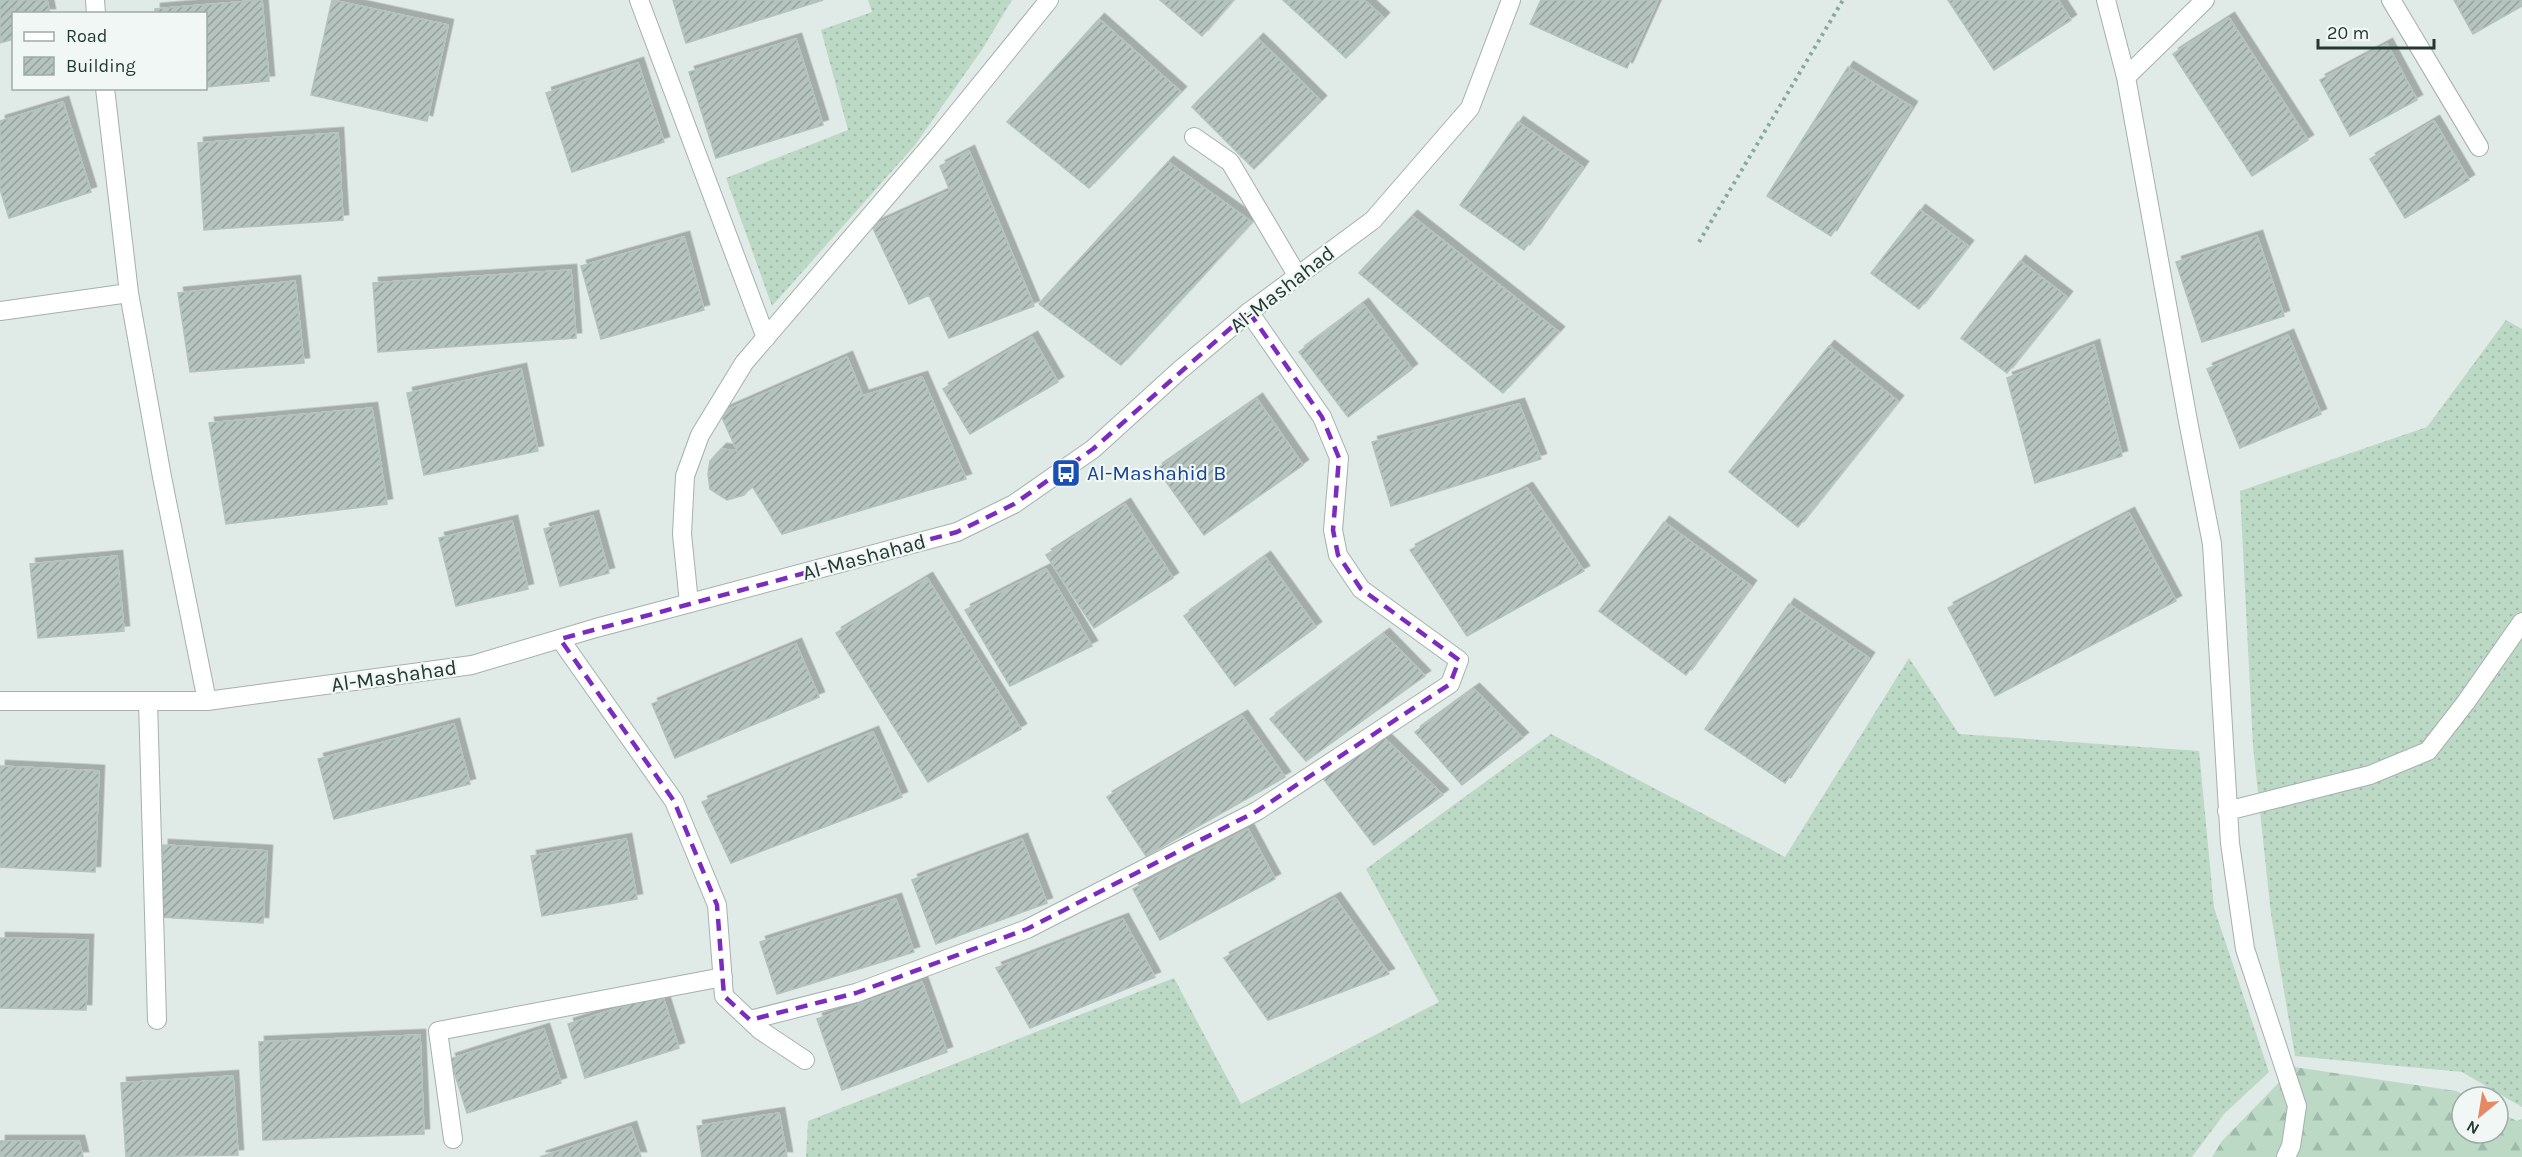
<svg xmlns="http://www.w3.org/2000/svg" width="2522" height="1157" font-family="Karla,sans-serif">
  <defs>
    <pattern id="grass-dots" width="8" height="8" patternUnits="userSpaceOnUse" patternTransform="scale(1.5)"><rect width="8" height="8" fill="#bbd9c5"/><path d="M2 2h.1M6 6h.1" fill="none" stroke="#a0bbaa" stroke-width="1.8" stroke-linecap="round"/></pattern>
    <pattern id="forest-firs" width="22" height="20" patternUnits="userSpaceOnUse" patternTransform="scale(1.5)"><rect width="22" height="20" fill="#bbd9c5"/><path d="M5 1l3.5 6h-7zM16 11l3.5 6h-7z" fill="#a0bbaa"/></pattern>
    <pattern id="building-hatch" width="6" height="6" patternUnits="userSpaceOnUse" patternTransform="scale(1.5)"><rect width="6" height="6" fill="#b6c4bf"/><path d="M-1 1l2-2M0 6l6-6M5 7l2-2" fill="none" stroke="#94a09c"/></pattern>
    <filter id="shadow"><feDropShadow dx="5.5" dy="-5.5" stdDeviation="0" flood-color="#0004"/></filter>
  </defs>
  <rect width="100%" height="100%" fill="#e0eae6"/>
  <path fill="url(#grass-dots)" d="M868 0H1012L983 48 915 145 772 306 726 178 848 130 821 30 872 12Z
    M2506 320 2522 329V1107L2462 1072 2295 1056 2271 914 2253 746 2240 491 2427 427Z
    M1909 658 1959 734 2199 751 2214 908 2269 1072 2224 1114 2192 1157H806L808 1121 1174 978 1241 1104 1439 1002 1366 869 1551 734 1785 857Z"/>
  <path fill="url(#forest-firs)" d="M2294 1067 2456 1091 2468 1097H2462V1133H2498V1112L2517 1121 2522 1119V1157H2212L2222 1141Z"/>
  <path fill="url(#building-hatch)" stroke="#b3c2bd" stroke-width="1.5" filter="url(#shadow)" d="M0 0H47L50 14H14V39L0 43Z
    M262 0 269 81 206 87V14H155V9Z
    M332 0 448 25 427 121 311 95Z
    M673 0H823L686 43Z
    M1160 0H1233L1202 36Z
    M1283 0H1364L1384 18 1346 58Z
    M1541 0H1658L1627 68 1530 24Z
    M1948 0H2058L2071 20 1994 70Z
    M2454 0H2522V6L2473 34Z
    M2229 18 2308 140 2252 176 2173 54Z
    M1099 19 1181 92 1089 188 1007 122Z
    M796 39 823 125 716 158 689 72Z
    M1258 39 1321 101 1254 169 1192 107Z
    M2387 44 2417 100 2350 136 2320 80Z
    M638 63 664 142 572 172 546 93Z
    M1848 67 1912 107 1831 236 1767 196Z
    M63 102 91 192 9 218 0 189V121Z
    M2434 121 2469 180 2405 218 2370 159Z
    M1518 122 1583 167 1524 250 1460 205Z
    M338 133 343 220 204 230 198 143Z
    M969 151 1034 306 949 338 929 295 909 304 872 226 950 191 940 166Z
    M1168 162 1252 222 1121 365 1039 304Z
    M1920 210 1968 246 1919 309 1871 273Z
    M1412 216 1559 332 1503 393 1359 273Z
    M2257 236 2284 316 2202 342 2176 262Z
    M684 237 704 310 601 339 581 266Z
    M2020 261 2067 297 2007 373 1961 338Z
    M571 270 576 338 378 352 373 283Z
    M295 281 304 363 190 372 178 293Z
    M1363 304 1412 369 1348 417 1299 352Z
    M2288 335 2321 414 2240 448 2207 369Z
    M1032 337 1058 382 970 434 943 389Z
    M2094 345 2122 456 2035 483 2007 378Z
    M1829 346 1898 401 1798 527 1729 472Z
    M847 357 863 396 922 377 966 479 782 534 752 486 744 495 727 500 710 489 708 474 710 461 721 449 737 451 720 413Z
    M521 369 538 451 424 475 407 393Z
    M1257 399 1303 465 1204 535 1157 469Z
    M1519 404 1541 459 1391 506 1372 442Z
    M372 408 387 504 226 524 209 423Z
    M1527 488 1584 571 1467 636 1410 550Z
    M1125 504 1173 578 1094 628 1046 555Z
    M2129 513 2176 601 1995 696 1948 608Z
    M593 516 609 573 560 586 544 529Z
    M512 521 528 589 456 606 439 538Z
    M1664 522 1751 586 1686 675 1599 611Z
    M117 556 124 631 38 638 30 564Z
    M1265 557 1316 627 1235 686 1184 616Z
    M1046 569 1092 646 1010 686 965 610Z
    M927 578 1021 729 928 782 836 633Z
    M1789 604 1869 658 1785 783 1705 729Z
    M1384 634 1425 676 1306 761 1270 719Z
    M796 644 819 697 675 758 652 704Z
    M1474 689 1523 738 1462 785 1415 732Z
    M1242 716 1285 777 1146 856 1107 797Z
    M454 724 470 784 334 819 318 759Z
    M873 732 902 797 731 863 702 802Z
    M1382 736 1443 795 1374 845 1322 777Z
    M0 766 99 771 95 872 0 867Z
    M1248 829 1275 879 1160 940 1133 889Z
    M626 839 637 899 542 916 531 856Z
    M1022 839 1047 903 936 944 912 880Z
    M163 845 267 851 263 923 160 917Z
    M1335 898 1389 974 1268 1020 1224 958Z
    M896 899 914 952 777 994 760 942Z
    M1123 919 1155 977 1030 1028 996 968Z
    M0 938 88 940 86 1010 0 1008Z
    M922 982 947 1052 842 1090 817 1019Z
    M662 994 679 1048 585 1078 568 1024Z
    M544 1029 561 1083 467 1113 450 1059Z
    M420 1035 424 1134 263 1140 259 1042Z
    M233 1076 238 1155 126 1157 121 1083Z
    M779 1113 787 1157H702L697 1126Z
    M631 1127 641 1157H540Z
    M0 1141H79L83 1157H0Z"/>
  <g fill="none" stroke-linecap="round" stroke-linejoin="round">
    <g stroke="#a4b1ad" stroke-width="20">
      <path id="service" d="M639 0 766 338
        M1194 137 1230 162 1297 275
        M689 603 682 534 685 476 700 435 744 363 937 138 1049 0"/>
    </g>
    <g stroke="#a4b1ad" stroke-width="20">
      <path id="minor" d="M95 0 96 14
        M2106 0 2126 77 2188 421 2212 544 2230 843 2245 949 2297 1106 2291 1146 2286 1157
        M2391 0 2479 147
        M2126 77 2205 0
        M105 88 129 293 162 477 207 701
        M0 311 129 293
        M560 639 674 801 717 905 724 996 760 1030 805 1060
        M148 701 157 1020
        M2227 811 2370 775 2428 751 2466 702 2522 622
        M750 1020 856 993 1027 929 1257 811 1450 684 1459 660 1361 589 1338 555 1333 530 1339 458 1322 417 1249 312
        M453 1139 438 1031 723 977"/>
    </g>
    <g stroke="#a4b1ad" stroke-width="20">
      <path id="tertiary" d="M0 701H207L472 665 596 628 957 532 1014 504 1093 449 1180 370 1249 312 1373 220 1470 108 1511 0"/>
    </g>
    <path stroke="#84aaa0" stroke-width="4" stroke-dasharray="3 4.5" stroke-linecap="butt" d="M1699 242 1843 0"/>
    <use href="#service" stroke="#fff" stroke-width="18"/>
    <use href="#minor" stroke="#fff" stroke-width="18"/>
    <use href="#tertiary" stroke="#fff" stroke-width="18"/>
  </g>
  <path fill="none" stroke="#7b2cbf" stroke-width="4.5" stroke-dasharray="12 8" stroke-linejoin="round" d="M1249 312 1322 417 1339 458 1333 530 1338 555 1361 589 1459 660 1450 684 1257 811 1027 929 856 993 750 1020 724 996 717 905 674 801 560 639 957 532 1014 504 1093 449Z"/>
  <defs>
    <g id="bus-square" transform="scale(1.5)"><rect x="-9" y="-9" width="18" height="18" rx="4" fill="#1a4fb4" stroke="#f0f7f4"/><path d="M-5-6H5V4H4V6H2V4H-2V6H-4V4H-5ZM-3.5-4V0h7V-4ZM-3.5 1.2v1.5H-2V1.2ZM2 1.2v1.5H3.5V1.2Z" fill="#fff"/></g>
  </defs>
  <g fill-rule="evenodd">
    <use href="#bus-square" x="1066" y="473"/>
  </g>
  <g text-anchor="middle" stroke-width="4.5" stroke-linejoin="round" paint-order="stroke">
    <g font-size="21" fill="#233833" stroke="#f0f7f4">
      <text transform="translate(1282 289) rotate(-38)" y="7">Al-Mashahad</text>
      <text transform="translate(864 557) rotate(-15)" y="7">Al-Mashahad</text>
      <text transform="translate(394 676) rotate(-8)" y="7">Al-Mashahad</text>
    </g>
    <g font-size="21" fill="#164399" stroke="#f0f7f4" text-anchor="start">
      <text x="1087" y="480">Al-Mashahid B</text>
    </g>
  </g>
  <rect x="12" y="12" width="195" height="78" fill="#f0f7f4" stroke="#9eaba7" stroke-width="1.5"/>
  <rect x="24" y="32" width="30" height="9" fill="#ffffff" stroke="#9eaba7" stroke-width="1.5"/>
  <text x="66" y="42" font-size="18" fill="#233833">Road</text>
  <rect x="24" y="57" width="30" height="18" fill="url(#building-hatch)" stroke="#9eaba7" stroke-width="1.5"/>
  <text x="66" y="72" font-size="18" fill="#233833">Building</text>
  <g transform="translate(2480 1115) rotate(210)"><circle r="28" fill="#f0f7f4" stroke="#9eaba7" stroke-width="1.5"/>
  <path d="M0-4.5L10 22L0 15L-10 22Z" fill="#e48964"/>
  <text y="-9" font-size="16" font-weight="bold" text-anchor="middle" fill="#233833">N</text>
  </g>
  <path d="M2318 39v9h116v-9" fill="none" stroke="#233833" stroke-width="3"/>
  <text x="2327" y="39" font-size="18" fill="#233833" stroke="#f0f7f4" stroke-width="4.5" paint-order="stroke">20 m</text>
</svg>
